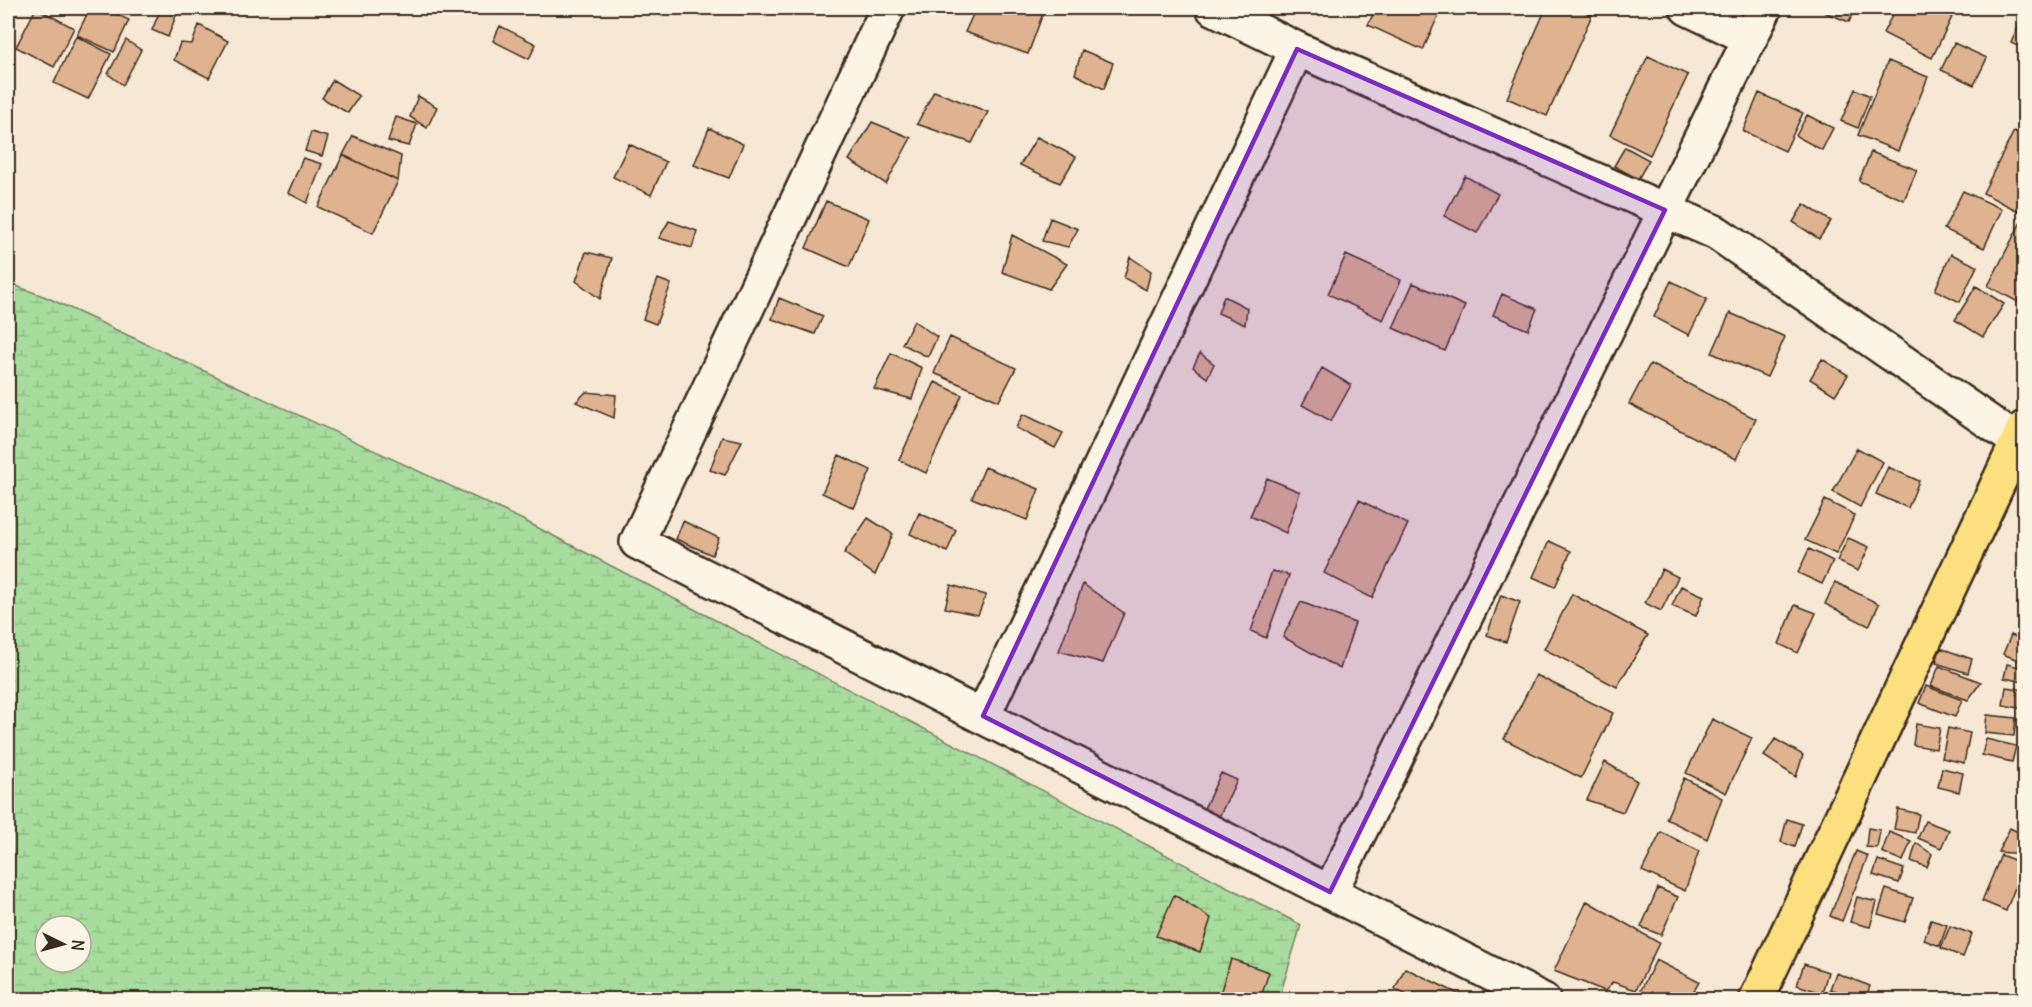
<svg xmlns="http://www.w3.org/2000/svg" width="2032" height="1007" font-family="Delius,sans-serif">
  <defs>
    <pattern id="wetland-marsh" width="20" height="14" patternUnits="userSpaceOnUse" patternTransform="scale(1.5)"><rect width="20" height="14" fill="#a7dc9e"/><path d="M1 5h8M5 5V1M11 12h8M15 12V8" fill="none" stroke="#91bd88"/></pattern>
  </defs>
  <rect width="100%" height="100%" fill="#f6e8d4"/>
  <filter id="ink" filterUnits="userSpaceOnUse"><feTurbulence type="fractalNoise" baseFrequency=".0167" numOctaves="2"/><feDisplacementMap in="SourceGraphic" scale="12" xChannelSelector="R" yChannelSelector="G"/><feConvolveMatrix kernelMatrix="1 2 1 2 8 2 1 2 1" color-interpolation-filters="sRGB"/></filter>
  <g filter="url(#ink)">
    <path fill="url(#wetland-marsh)" stroke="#71835e" stroke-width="1.5" fill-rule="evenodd" d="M8 283 46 297 523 520 1301 925 1279 999H8ZM45 926H81V962H45Z"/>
    <path fill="#dfb38f" stroke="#3b2a1e" stroke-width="1.5" d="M36 8 74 28 54 67 16 47Z
      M90 8H103L129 20 114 52 77 35Z
      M161 8 177 13 168 37 152 30Z
      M976 8H1045L1028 54 965 32Z
      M1376 8H1425L1439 14 1423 50 1368 25Z
      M1546 8H1575L1592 15 1547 116 1507 98Z
      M1814 8H1856L1849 22Z
      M1896 8H1933L1952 17 1932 58 1883 33Z
      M2020 23 2024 26V49L2011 43Z
      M199 25 228 41 209 78 174 60 180 43 192 44Z
      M500 26 536 44 529 59 493 41Z
      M76 36 111 54 88 99 54 83Z
      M126 40 141 50 123 85 108 74Z
      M1954 43 1987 58 1974 85 1941 70Z
      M1082 50 1113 63 1104 89 1075 74Z
      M1648 56 1688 75 1650 155 1610 135Z
      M1888 61 1928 77 1898 151 1858 135Z
      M333 80 359 96 348 113 322 98Z
      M1855 89 1870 96 1858 128 1841 121Z
      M934 91 988 112 972 143 917 124Z
      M1759 93 1803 113 1785 151 1743 131Z
      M418 96 437 107 427 128 410 117Z
      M1807 115 1833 128 1822 150 1796 136Z
      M396 117 417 124 409 146 388 141Z
      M872 122 911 138 886 184 849 160Z
      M709 128 743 144 729 178 694 165Z
      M2014 131 2024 137V199L2018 211 1983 193Z
      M311 132 328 137 322 156 305 151Z
      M353 136 401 156 398 181 343 155Z
      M1037 137 1076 157 1060 183 1020 165Z
      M629 144 666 162 651 195 613 177Z
      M1625 147 1649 160 1638 179 1614 166Z
      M1871 152 1917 170 1904 200 1859 181Z
      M343 155 398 181 373 233 318 207Z
      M303 158 322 164 307 203 288 193Z
      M1465 176 1498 194 1477 233 1444 216Z
      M1963 191 2002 209 1984 248 1944 229Z
      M826 201 869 219 849 267 806 248Z
      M1804 204 1831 221 1819 239 1793 222Z
      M2024 216V289L2018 302 1988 286Z
      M1050 218 1078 229 1068 247 1042 241Z
      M669 221 697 231 692 248 659 238Z
      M1012 235 1067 264 1049 289 1002 272Z
      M586 252 612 258 600 299 576 281Z
      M1951 254 1977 266 1960 302 1935 290Z
      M1346 255 1401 280 1383 320 1328 294Z
      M1130 257 1151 271 1146 290 1124 278Z
      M658 279 671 284 656 324 643 319Z
      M1671 281 1707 299 1689 335 1654 317Z
      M1413 283 1465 306 1445 351 1393 328Z
      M1976 286 2004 304 1983 337 1955 320Z
      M1502 294 1537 309 1528 330 1493 315Z
      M1224 296 1247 308 1245 325 1218 313Z
      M779 298 823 316 815 334 772 319Z
      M1730 313 1785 337 1767 377 1712 353Z
      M914 321 937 337 928 357 902 344Z
      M950 337 1016 368 999 401 934 373Z
      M891 353 922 368 912 399 874 389Z
      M1200 353 1214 364 1207 378 1193 367Z
      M1822 359 1848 375 1835 395 1810 379Z
      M1650 364 1756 419 1736 459 1629 404Z
      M1322 368 1351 385 1331 421 1302 405Z
      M935 382 962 395 926 473 899 460Z
      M586 392 616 395 614 418 576 402Z
      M1023 414 1063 433 1055 448 1016 428Z
      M722 437 742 441 725 475 710 470Z
      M1857 448 1883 462 1860 507 1833 492Z
      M839 455 871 470 854 508 822 493Z
      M985 467 1039 489 1027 520 972 498Z
      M1888 467 1919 481 1908 508 1876 494Z
      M1267 478 1300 492 1286 533 1250 516Z
      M1359 500 1408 524 1372 598 1324 573Z
      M1825 500 1855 515 1836 554 1805 540Z
      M919 513 956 530 947 552 910 534Z
      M868 518 893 534 875 575 844 553Z
      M683 521 719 538 712 555 676 539Z
      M1848 538 1869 547 1858 571 1837 561Z
      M1549 541 1571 551 1555 587 1533 577Z
      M1809 549 1833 561 1822 584 1798 573Z
      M1662 569 1678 577 1661 611 1645 603Z
      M1272 571 1289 575 1266 638 1251 631Z
      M1835 582 1879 604 1869 626 1825 604Z
      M1083 584 1124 613 1103 663 1059 651Z
      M951 585 986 595 978 615 945 608Z
      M1681 586 1704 596 1696 616 1672 606Z
      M1572 594 1648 635 1617 687 1544 649Z
      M1501 595 1520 602 1506 642 1487 635Z
      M1301 602 1355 623 1340 669 1283 637Z
      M1795 605 1816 613 1798 653 1779 644Z
      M2011 635 2024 640 2020 661 2003 654Z
      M1940 648 1972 659 1968 673 1936 663Z
      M2007 664 2024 668V682L2004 678Z
      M1939 666 1981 682 1968 700 1931 686Z
      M1536 675 1613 713 1581 778 1504 739Z
      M1926 686 1962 700 1955 717 1919 703Z
      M2006 687 2024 690V709L2003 705Z
      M1987 715 2016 718 2014 736 1985 733Z
      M1712 719 1752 738 1726 793 1686 773Z
      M1916 724 1940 728 1936 749 1913 745Z
      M1948 728 1970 733 1964 763 1942 758Z
      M1775 739 1803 755 1796 777 1764 756Z
      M1986 739 2016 746 2012 762 1982 755Z
      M1605 762 1637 781 1623 812 1587 800Z
      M1942 768 1963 773 1959 792 1938 787Z
      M1221 773 1237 780 1214 827 1199 819Z
      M1684 778 1722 798 1707 839 1666 819Z
      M1898 809 1919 814 1915 833 1894 829Z
      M1787 819 1802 824 1795 847 1781 842Z
      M1925 821 1949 830 1941 848 1918 838Z
      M1868 828 1880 830 1877 848 1866 847Z
      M2010 828 2024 835V854L1998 852Z
      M1661 832 1699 851 1685 891 1642 871Z
      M1889 832 1911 841 1903 861 1882 852Z
      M1916 843 1932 854 1927 867 1911 861Z
      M1856 851 1868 856 1842 921 1830 916Z
      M2001 855 2024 864 2006 911 1982 901Z
      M1878 860 1904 869 1899 883 1873 875Z
      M1658 888 1678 897 1661 935 1641 927Z
      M1886 889 1913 898 1905 922 1878 914Z
      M1174 895 1211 918 1200 952 1156 936Z
      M1857 897 1877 902 1870 927 1850 922Z
      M1587 901 1659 943 1636 990 1613 982 1605 991 1554 971Z
      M1931 920 1947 925 1940 946 1924 940Z
      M1950 926 1972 934 1963 957 1941 948Z
      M1231 959 1269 972 1260 1000H1218Z
      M1656 960 1699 982 1689 1000H1636Z
      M1804 964 1828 972 1822 993 1797 985Z
      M1405 968 1471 1000H1416L1395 989Z
      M1836 973 1870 986 1865 1000 1830 989Z"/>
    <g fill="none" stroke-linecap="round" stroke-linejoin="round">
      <g stroke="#3b2a1e" stroke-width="38">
        <path id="minor" d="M888 8 637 542 1543 1000
          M1213 8 1297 49 1717 233 2024 446
          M1687 8 1750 38
          M983 716 1297 49
          M1330 892 1765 8"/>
      </g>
      <g stroke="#3b2a1e" stroke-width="38">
        <path id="trunk" d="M1756 1000 2024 428"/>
      </g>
      <use href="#minor" stroke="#fcf5e5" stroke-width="33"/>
      <use href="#trunk" stroke="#fce080" stroke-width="33"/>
    </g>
  </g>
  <path fill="#7b2cbf" fill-opacity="0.2" stroke="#7b2cbf" stroke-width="4.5" stroke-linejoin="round" d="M1297 49 1665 210 1330 892 983 716Z"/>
  <rect width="2032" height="1007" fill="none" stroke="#fcf5e5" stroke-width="30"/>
  <rect x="15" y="15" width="2002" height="977" fill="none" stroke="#3b2a1e" stroke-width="2" filter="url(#ink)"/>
  <g transform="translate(63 944) rotate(95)"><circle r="28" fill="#fcf5e5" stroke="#afa495" stroke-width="1.5"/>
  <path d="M0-4.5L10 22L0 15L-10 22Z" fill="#3b2a1e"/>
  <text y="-9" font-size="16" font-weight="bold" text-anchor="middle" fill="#3b2a1e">N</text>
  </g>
</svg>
